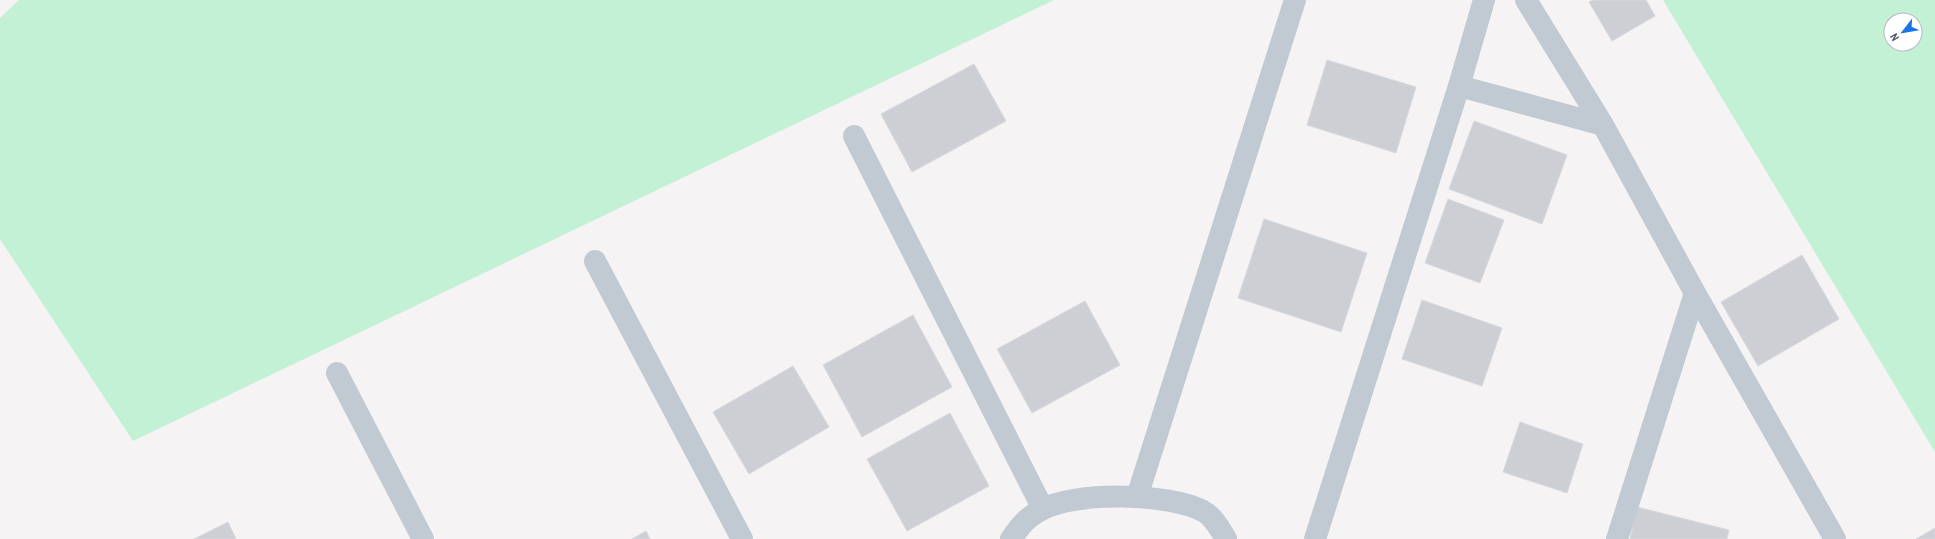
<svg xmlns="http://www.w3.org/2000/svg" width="1935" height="539" font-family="'Archivo Narrow',sans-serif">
  <rect width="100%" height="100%" fill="#f5f3f3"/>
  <path fill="#c3f1d5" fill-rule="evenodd" d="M19 0H1054L133 441 0 239V18Z
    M1663 0H1935V452ZM1891 20H1915V44H1891Z"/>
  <path fill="#cdcfd5" stroke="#d7d9de" d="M1593 0H1646L1655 16 1612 41 1589 2Z
    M1327 60 1416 87 1396 153 1307 125Z
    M974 64 1006 121 912 172 881 114Z
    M1474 121 1567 155 1542 224 1449 189Z
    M1448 199 1504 220 1480 283 1425 263Z
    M1264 219 1367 253 1341 332 1238 298Z
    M1802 255 1839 319 1758 366 1721 302Z
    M1422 300 1502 328 1482 386 1402 359Z
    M1085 301 1120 365 1032 413 997 349Z
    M913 315 952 387 862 437 823 365Z
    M793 366 829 427 749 474 713 412Z
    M950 413 989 486 907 531 867 459Z
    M1520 422 1583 444 1567 493 1503 472Z
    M1637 507 1729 530 1727 539H1630Z
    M228 522 236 539H194Z
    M1935 528V539H1916Z
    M646 531 650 539H632Z"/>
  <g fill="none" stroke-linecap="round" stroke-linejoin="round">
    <path stroke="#c1cad2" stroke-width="22" d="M1526 0 1603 125 1695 293 1835 539
      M1459 86 1603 125
      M854 136 1043 509
      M595 261 742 539
      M337 373 423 539
      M1137 497 1295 0
      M1011 539C1021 525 1026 518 1041 510 1075 491 1170 493 1203 511 1213 516 1220 529 1226 539
      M1315 539 1459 86 1484 0
      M1617 539 1695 293"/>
  </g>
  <g transform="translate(1903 32) rotate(239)"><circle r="19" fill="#ffffff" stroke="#b7bbc0"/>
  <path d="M0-3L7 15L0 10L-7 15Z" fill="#1a73e8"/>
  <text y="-6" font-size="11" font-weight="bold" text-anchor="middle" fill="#4a5661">N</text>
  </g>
</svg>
